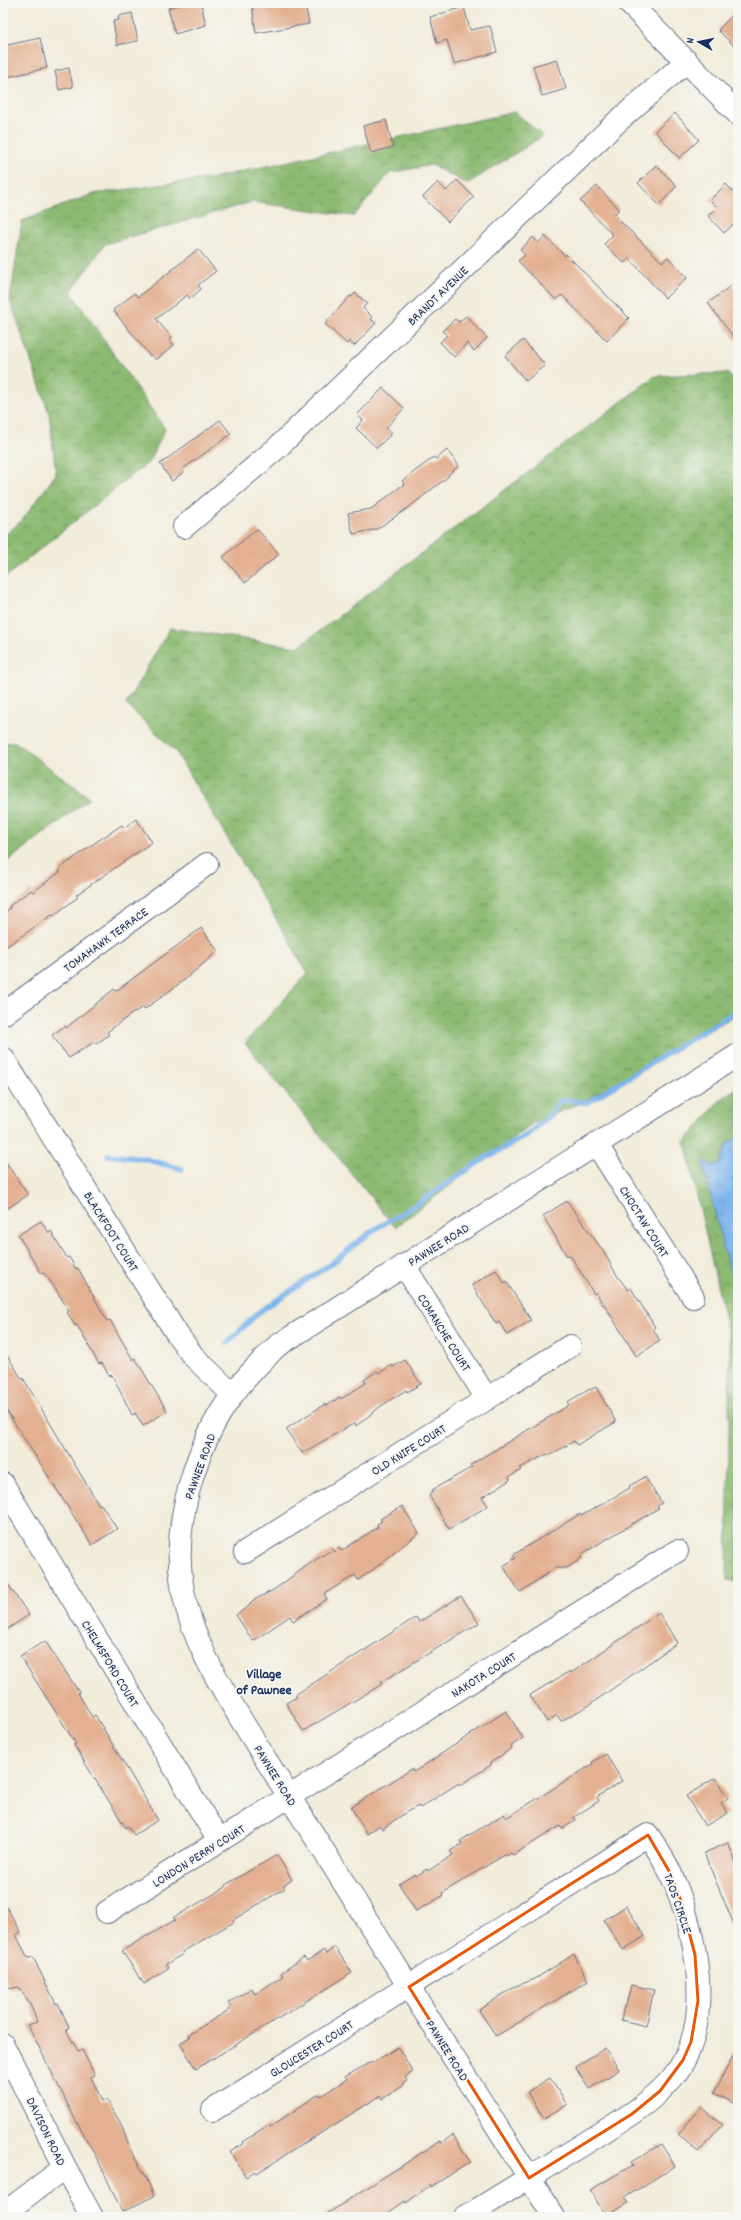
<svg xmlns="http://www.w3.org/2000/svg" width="741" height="2220" font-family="Dekko,sans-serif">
  <defs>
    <pattern id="forest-crowns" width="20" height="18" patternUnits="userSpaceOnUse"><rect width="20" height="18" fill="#8cba72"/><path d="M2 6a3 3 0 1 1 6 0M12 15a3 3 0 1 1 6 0" fill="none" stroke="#729861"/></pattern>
    <pattern id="water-ripples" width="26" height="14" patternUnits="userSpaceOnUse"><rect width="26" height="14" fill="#7db4ec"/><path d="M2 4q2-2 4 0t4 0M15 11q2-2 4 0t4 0" fill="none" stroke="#6693c2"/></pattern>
  </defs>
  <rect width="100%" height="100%" fill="#f6f6f2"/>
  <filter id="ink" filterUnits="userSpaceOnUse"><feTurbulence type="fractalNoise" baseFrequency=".025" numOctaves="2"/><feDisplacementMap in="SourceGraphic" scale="8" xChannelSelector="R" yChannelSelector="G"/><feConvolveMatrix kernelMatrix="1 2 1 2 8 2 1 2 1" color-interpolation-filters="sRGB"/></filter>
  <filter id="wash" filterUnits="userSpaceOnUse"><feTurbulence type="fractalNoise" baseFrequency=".012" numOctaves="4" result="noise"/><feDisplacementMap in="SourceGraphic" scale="16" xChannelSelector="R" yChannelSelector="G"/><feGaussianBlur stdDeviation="0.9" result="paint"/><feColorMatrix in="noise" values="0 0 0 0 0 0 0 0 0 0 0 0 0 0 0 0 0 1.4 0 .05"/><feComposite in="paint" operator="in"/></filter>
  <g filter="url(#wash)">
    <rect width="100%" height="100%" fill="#f2ecda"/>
    <path fill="url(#forest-crowns)" stroke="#547468" d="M515 112 543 136 467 184 432 165 390 173 354 216 252 202 105 244 71 292 165 429 150 461 3 579V537L23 519 56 474 49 413 10 300 22 221 93 194 212 178Z
      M727 373 738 383V1014L578 1104 533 1123 395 1227 245 1043 308 973 176 752 126 704 170 628 298 647 655 376Z
      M15 742 90 798 3 865V743Z
      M738 1087V1582L727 1580 730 1342 685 1142 721 1099Z"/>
    <path fill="url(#water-ripples)" stroke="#4c72a5" d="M738 1136V1294L724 1251 703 1163 704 1160 711 1166 720 1163 727 1144Z"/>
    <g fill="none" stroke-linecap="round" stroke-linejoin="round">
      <path stroke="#7db4ec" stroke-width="5.5" d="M108 1155 145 1159 182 1169
        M227 1343 259 1312 332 1263 372 1231 411 1208 482 1160 527 1135 550 1115 559 1102C568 1097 578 1104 588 1102L738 1010"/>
    </g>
    <g id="blocks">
      <path fill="#e3b091" d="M189 3H201L206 25 175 34 168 8Z
        M267 3H305L309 24 256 33 252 5Z
        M464 7 470 30 490 26 497 52 454 64 447 40 437 43 430 17Z
        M738 9V50L718 30Z
        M132 13 138 41 117 45 113 21 119 20 118 16Z
        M40 38 47 68 3 78V46Z
        M557 59 566 89 542 96 533 66Z
        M69 68 73 87 59 90 55 71Z
        M675 113 699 140 679 158 655 131Z
        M386 120 393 147 371 153 363 126Z
        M656 165 677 186 659 205 638 183Z
        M457 180 474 197 448 222 423 197 438 182 446 191Z
        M726 184 738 197V220L724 233 708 216 717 207 710 200Z
        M597 186 619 209 614 215 662 262 668 257 687 278 665 298 629 258 624 263 604 244 613 235 580 201Z
        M545 236 565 256 566 254 629 318 607 341 562 295 556 300 518 261 525 255 520 250 533 237 538 243Z
        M198 249 216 271 198 285 201 289 190 299 187 295 156 319 172 338 170 340 174 345 156 360 152 355 150 356 113 310 135 293 138 297Z
        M732 285 738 293V343L708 303Z
        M355 293 367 303 363 308 372 317 371 319 376 323 354 346 349 341 347 344 325 324 350 296 352 297Z
        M466 316 487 338 474 351 467 343 454 357 440 342 447 335 442 331 455 319 459 322Z
        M523 340 545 365 526 381 505 356Z
        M383 388 404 408 386 428 392 433 377 448 356 428 363 420 357 415Z
        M220 420 231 434 183 469 184 472 172 481 160 464Z
        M447 450 459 466 448 475 449 476 408 508 377 529 353 534 348 513 371 509 404 484 402 481 434 457 436 459Z
        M257 529 279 554 245 583 223 557Z
        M136 819 152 842 76 895 78 897 53 916 52 915 3 949V914L10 908 9 906 31 890 33 892 60 872 59 869 96 842 122 825 124 828Z
        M201 928 218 951 183 981 145 1009 143 1007 130 1015 107 1032 109 1035 96 1044 94 1042 69 1058 52 1035 65 1026 66 1028 114 989 116 991Z
        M3 1158 28 1195 3 1211Z
        M567 1201 603 1251 618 1277 628 1290 631 1288 655 1327 653 1329 660 1341 636 1356 604 1304 603 1305 596 1292 594 1294 570 1255 567 1256 543 1216Z
        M41 1221 49 1233 51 1231 67 1258 69 1257 76 1269 78 1268 107 1321 110 1320 133 1360 135 1358 167 1411 143 1426 135 1413 132 1415 112 1375 109 1376 102 1363 99 1364 77 1325 75 1326 67 1312 69 1311 54 1286 44 1273 42 1274 18 1235Z
        M496 1270 504 1283 506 1281 531 1320 507 1335 499 1322 496 1324 472 1285Z
        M3 1349 22 1379 23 1378 99 1505 101 1504 117 1529 92 1545 3 1405Z
        M405 1360 421 1384 407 1392 406 1390 381 1406 356 1426 355 1423 302 1453 286 1429 325 1404 326 1406 340 1397 341 1399 366 1383 364 1380 377 1371 379 1373 392 1365 393 1367Z
        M596 1387 616 1422 577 1445 574 1441 549 1456 547 1454 520 1468 521 1470 509 1477 510 1480 482 1497 488 1506 449 1529 429 1495 433 1492 432 1490 467 1470 472 1467 470 1465 569 1405 567 1402 590 1389V1390Z
        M645 1477 662 1503 657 1506 659 1508 585 1552 581 1556 582 1558 565 1569 564 1567 559 1569 557 1567 520 1592 503 1566 516 1558 513 1555 580 1514 581 1516 630 1488 629 1486Z
        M402 1506 419 1533 371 1571 358 1580 355 1575 324 1594 327 1599 293 1621 290 1616 253 1641 236 1615 249 1606 252 1601 275 1589 312 1562 333 1549 335 1552 339 1548 341 1551 378 1527 377 1524 382 1521 380 1519Z
        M3 1577 29 1615 3 1632Z
        M461 1596 479 1623 381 1682 382 1684 369 1692 303 1731 286 1703 297 1697 295 1695 413 1619 417 1618 419 1622Z
        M659 1613 677 1643 588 1706 561 1721 557 1715 547 1722 530 1695 570 1671 571 1673Z
        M45 1641 79 1692 78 1693 92 1717 95 1715 158 1820 134 1835 128 1826 126 1828 93 1776 74 1745 76 1744 20 1656Z
        M506 1711 523 1738 511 1746 512 1748 490 1763 491 1765 460 1785 459 1783 420 1808 419 1806 408 1811 382 1829 380 1825 367 1834 351 1807 412 1769 413 1772 417 1770Z
        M606 1754 622 1781 597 1797 599 1801 574 1817 576 1820 562 1829 560 1826 513 1855 511 1853 507 1856 506 1854 442 1893 443 1896 416 1911 399 1884 415 1874 416 1876 427 1869 428 1871 453 1855 450 1851 462 1844 460 1841 504 1814 506 1818 593 1764 592 1762Z
        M715 1778 728 1798 721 1803 728 1813 705 1826 686 1796Z
        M728 1843 738 1867V1934L704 1853Z
        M277 1855 292 1880 283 1886 285 1888 233 1920 234 1922 182 1952 183 1954 166 1964 168 1968 144 1984 122 1951 148 1935V1936L175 1920 173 1918 226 1887 225 1885Z
        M3 1901 21 1932 16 1935 28 1958 33 1957 56 2004 58 2003 69 2027 66 2030 78 2051 82 2050 95 2075 91 2077 102 2101 107 2100 120 2122 132 2153 146 2177 154 2196 122 2212 100 2164 74 2117 28 2025 37 2022 30 2003 18 1987 10 1989 3 1974Z
        M626 1906 645 1936 623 1950 604 1920Z
        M335 1947 352 1973 196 2069 180 2043 190 2037 188 2035 232 2008 228 2003 252 1988 255 1994 283 1976 281 1973 304 1957 307 1961 324 1950 326 1954Z
        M574 1954 588 1981 496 2036 479 2010 516 1986 535 1979Z
        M631 1985 654 1990 646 2026 621 2020 624 2006H626Z
        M738 2046V2105L714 2093Z
        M398 2047 413 2072 405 2077 407 2081 402 2084 403 2086 382 2099 380 2096 257 2173 255 2171 246 2177 230 2152 243 2144 242 2142 268 2125 270 2127 319 2094 321 2096 347 2079 345 2077 372 2061 373 2063Z
        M605 2048 619 2070 589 2089 575 2067Z
        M550 2078 567 2105 544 2118 527 2092Z
        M702 2107 722 2125 698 2152 678 2134Z
        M453 2135 470 2162 431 2187 430 2185 406 2203 405 2201 382 2217H322L440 2141 441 2143Z
        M661 2144 675 2166 624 2198 628 2203 606 2217 590 2190 633 2165 631 2162Z"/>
    </g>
  </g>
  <g filter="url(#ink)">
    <use href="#blocks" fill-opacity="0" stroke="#667189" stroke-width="1"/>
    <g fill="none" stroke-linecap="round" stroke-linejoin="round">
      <g stroke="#667189" stroke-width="24">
        <path id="minor" d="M629 3 738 114
          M184 527 277 448 617 122 687 61
          M3 1014 207 864
          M3 1058 177 1334 193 1356 232 1394
          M597 1145 693 1297
          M404 1265 487 1399
          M3 1484 219 1841
          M245 1552 570 1346
          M107 1912 677 1551
          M3 2045 65 2167 92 2217
          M213 2110 648 1835C656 1847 664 1859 670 1872 696 1930 717 2023 673 2077 649 2106 615 2124 584 2144 544 2168 505 2193 465 2217
          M3 2214 65 2167
          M554 2217C474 2090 394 1964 315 1837 291 1800 268 1763 245 1726 218 1682 190 1637 182 1585 172 1523 196 1444 233 1394 246 1376 262 1361 277 1346L738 1055"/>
      </g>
      <use href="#minor" stroke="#fff" stroke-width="22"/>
    </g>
  </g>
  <path fill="none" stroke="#e8590c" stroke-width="3" stroke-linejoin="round" d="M648 1835 669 1871 681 1901 695 1955 698 2001 691 2042 683 2060 660 2091 632 2114 529 2178 409 1987Z"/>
  <g text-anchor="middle" stroke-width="4" stroke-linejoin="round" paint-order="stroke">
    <g font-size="13" fill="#1b2f5e" stroke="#f6f6f2">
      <text transform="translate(437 295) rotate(-44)" y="5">BRANDT AVENUE</text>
      <text transform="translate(105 939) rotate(-36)" y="5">TOMAHAWK TERRACE</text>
      <text transform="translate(645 1221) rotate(58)" y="5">CHOCTAW COURT</text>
      <text transform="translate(112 1231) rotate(58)" y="5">BLACKFOOT COURT</text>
      <text transform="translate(438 1244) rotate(-32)" y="5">PAWNEE ROAD</text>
      <text transform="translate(445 1332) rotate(58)" y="5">COMANCHE COURT</text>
      <text transform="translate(408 1449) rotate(-32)" y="5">OLD KNIFE COURT</text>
      <text transform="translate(199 1466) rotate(-70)" y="5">PAWNEE ROAD</text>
      <text transform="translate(111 1663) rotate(59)" y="5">CHELMSFORD COURT</text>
      <text transform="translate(483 1674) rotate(-32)" y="5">NAKOTA COURT</text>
      <text transform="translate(276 1775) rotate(58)" y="5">PAWNEE ROAD</text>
      <text transform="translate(198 1855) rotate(-32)" y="5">LONDON PERRY COURT</text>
      <text transform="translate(679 1903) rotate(71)" y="5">TAOS CIRCLE</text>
      <text transform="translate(311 2048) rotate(-32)" y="5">GLOUCESTER COURT</text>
      <text transform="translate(448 2050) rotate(58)" y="5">PAWNEE ROAD</text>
      <text transform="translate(47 2131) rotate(64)" y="5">DAVISON ROAD</text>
    </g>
    <g font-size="14" font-weight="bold" fill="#1b2f5e" stroke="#f6f6f2">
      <text x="264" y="1678">Village<tspan x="264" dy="16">of Pawnee</tspan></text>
    </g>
  </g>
  <rect width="741" height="2220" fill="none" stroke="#f6f6f2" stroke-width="16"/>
  <g transform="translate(699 42) rotate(279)" stroke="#f6f6f2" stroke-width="3" paint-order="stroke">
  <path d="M0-3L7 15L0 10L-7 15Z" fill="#1b2f5e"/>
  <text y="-6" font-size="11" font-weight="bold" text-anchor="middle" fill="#1b2f5e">N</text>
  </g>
</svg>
